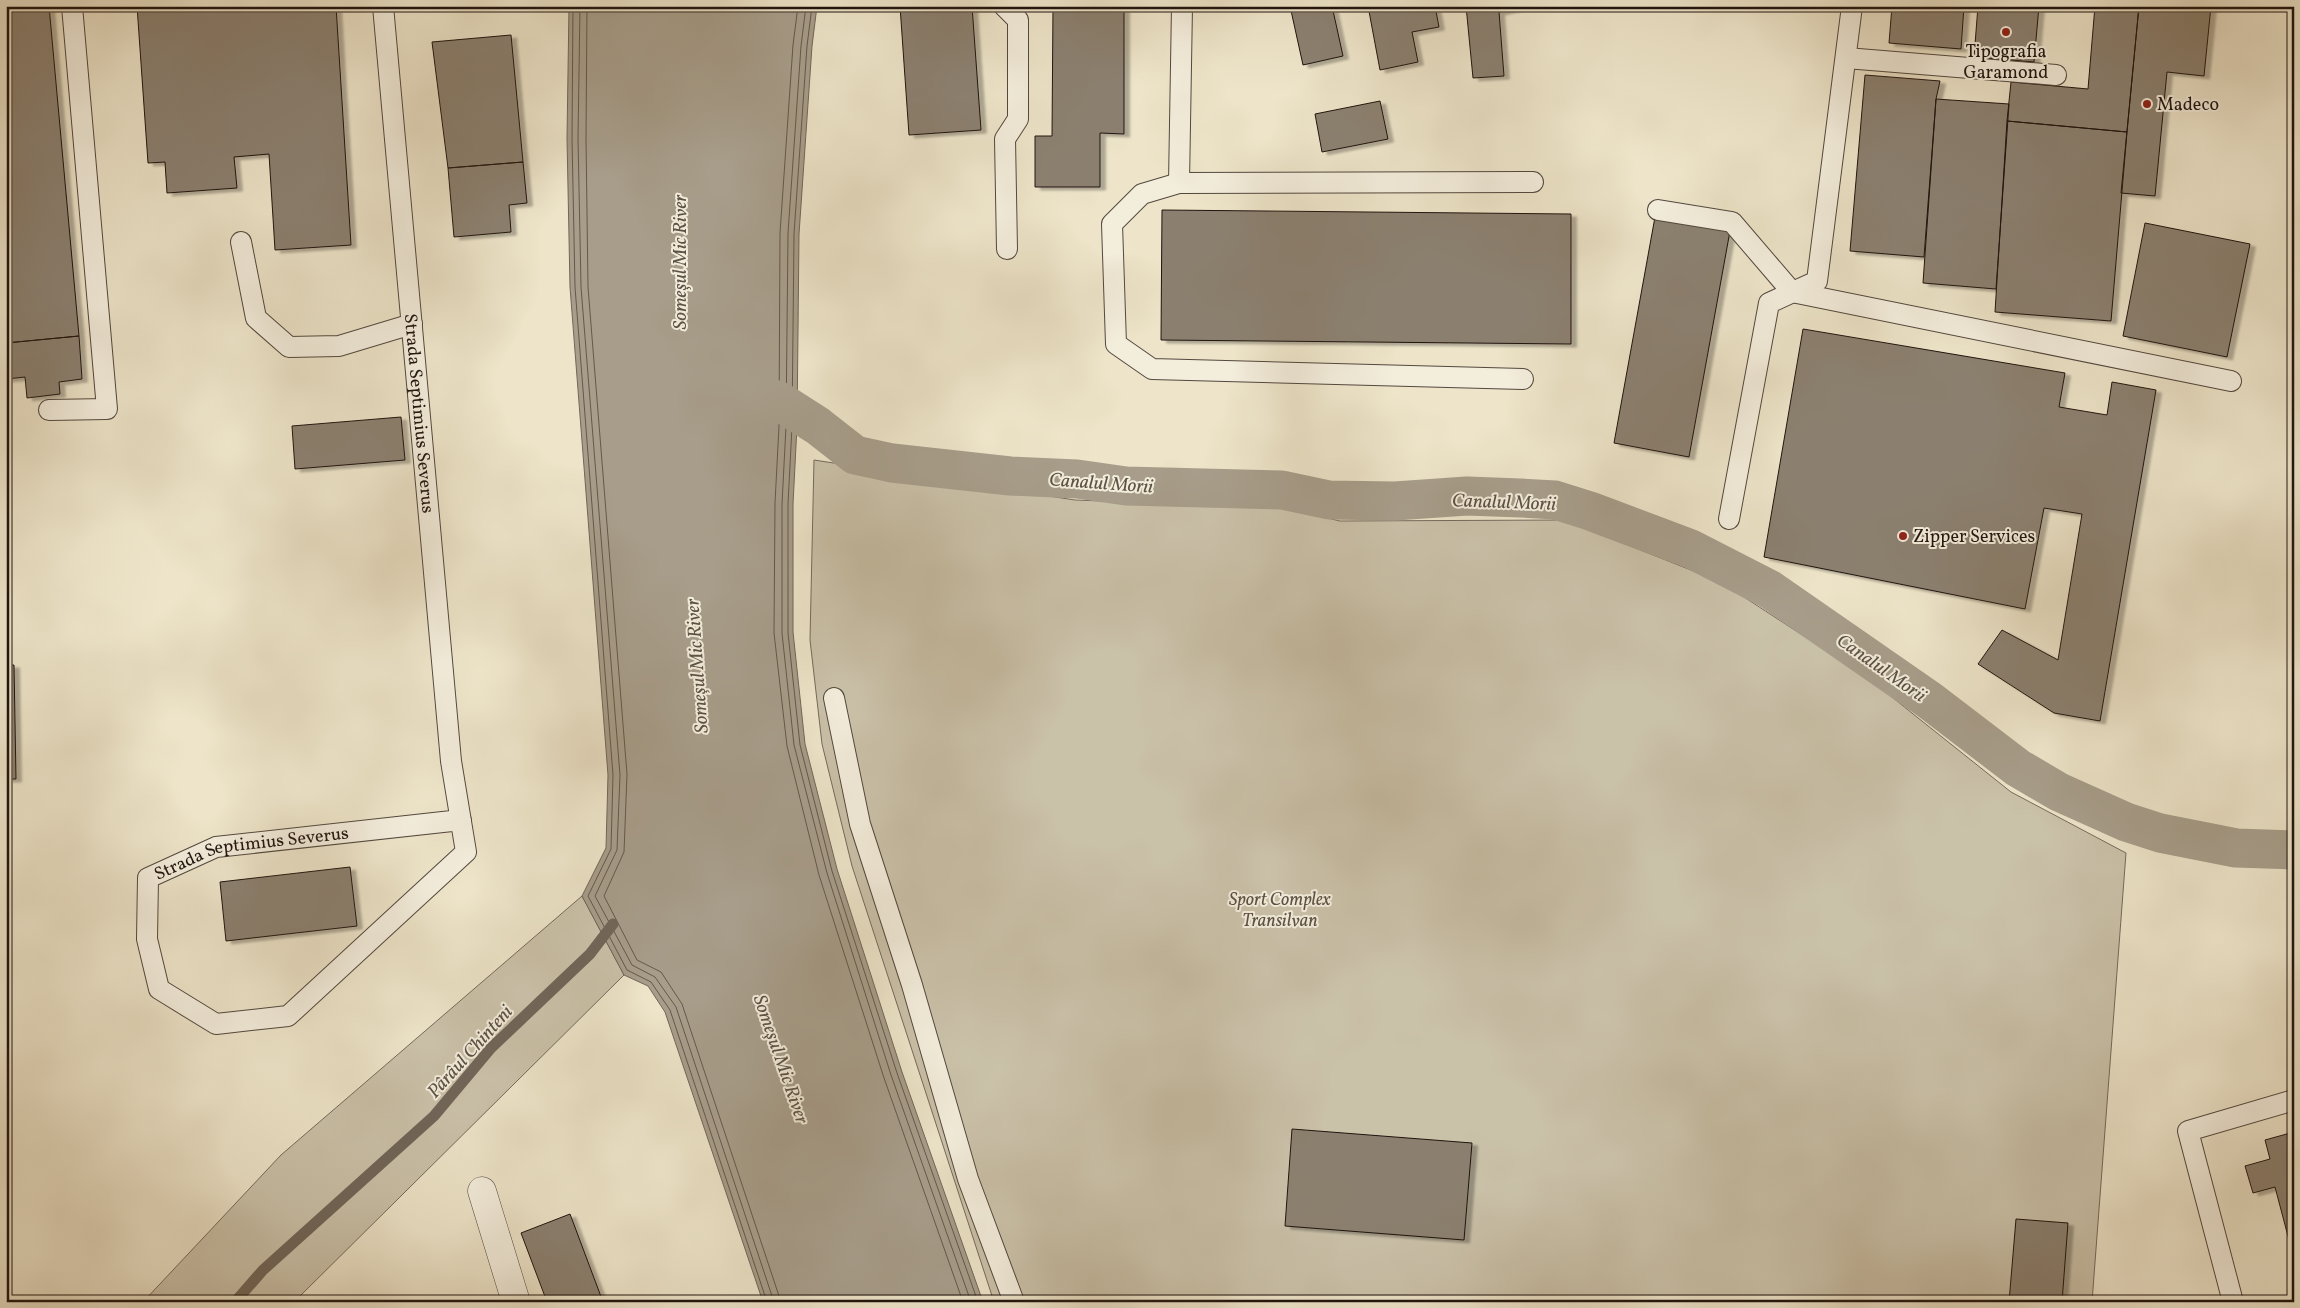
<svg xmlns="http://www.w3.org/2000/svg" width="2300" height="1308" font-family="Vollkorn,serif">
  <defs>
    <filter id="shadow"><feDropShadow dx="5.5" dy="3" stdDeviation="1" flood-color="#0004"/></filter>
  </defs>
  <rect width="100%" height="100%" fill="#ede4c9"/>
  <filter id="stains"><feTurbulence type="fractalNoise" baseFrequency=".004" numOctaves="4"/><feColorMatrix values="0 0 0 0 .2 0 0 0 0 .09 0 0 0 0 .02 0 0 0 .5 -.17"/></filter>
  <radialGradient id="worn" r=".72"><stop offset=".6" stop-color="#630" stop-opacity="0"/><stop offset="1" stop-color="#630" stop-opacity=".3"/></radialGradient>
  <path fill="#cac1a9" stroke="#756a5c" d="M814 460 1075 500 1286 508 1340 521 1565 520 1721 582 1868 678 2011 792 2126 853 2092 1302H994L852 866 822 744 810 640Z
    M582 896 624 975 294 1302H143L281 1155Z"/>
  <path fill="#a79d8a" stroke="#716659" d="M569 6H817L812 46 799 234 797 426 793 504V632L805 744 837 869 902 1072 983 1302H763L665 1012 648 986 624 975 582 896 606 848 608 775 570 287 567 138Z"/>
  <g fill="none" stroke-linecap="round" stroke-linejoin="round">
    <path stroke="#64584c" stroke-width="1" d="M573 6 572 138 575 287 613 775 611 849 588 896 627 970 651 982 670 1010 767 1302
      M580 6 578 138 581 287 620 775 617 850 595 896 632 965 655 977 676 1007 774 1302
      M587 6 586 138 588 287 627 774 624 852 604 896 637 960 661 972 682 1004 781 1302
      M798 6 793 45 780 233 779 426 775 503 774 633 787 746 819 875 884 1078 963 1302
      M806 6 801 46 788 233 786 426 782 504V633L794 745 827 873 891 1075 971 1302
      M812 6 807 46 794 234 792 426 788 504V633L800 745 832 871 897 1073 978 1302"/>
    <path stroke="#716659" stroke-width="11" d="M235 1302 263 1270 434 1116 491 1048 590 954 613 924"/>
    <path stroke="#a79d8a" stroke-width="39" d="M750 391 779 401 818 426 855 455 892 463 1010 476 1077 479 1126 486 1282 490 1329 500 1395 501 1467 496 1520 498 1555 500 1590 511 1691 549 1769 589 1929 700 2018 768 2059 792 2126 822 2160 833 2236 848 2294 850"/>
  </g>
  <path fill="#8b8070" stroke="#20140f" filter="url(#shadow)" d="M6 6H49L79 336 6 343Z
    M137 6H336L351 245 275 250 269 154 234 157 237 188 167 193 165 162 148 163Z
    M900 6H972L981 130 909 135Z
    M1053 6H1124V134L1100 133V187H1035V136H1052Z
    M1290 6H1332L1343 56 1303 65Z
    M1368 6H1435L1439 27 1412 32 1418 62 1380 70Z
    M1466 6H1526L1499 12 1504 76 1473 78Z
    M1892 6H1964L1961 49 1889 43Z
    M1978 6H2039L2034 62 1974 57Z
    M2095 6H2139L2127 132 2007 121 2011 82 2088 89Z
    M2139 6H2211L2204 76 2167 72 2155 196 2121 193Z
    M511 35 523 162 448 168 432 42Z
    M1865 75 1940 81 1936 99 1924 257 1850 251Z
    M1936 99 2009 104 1996 289 1923 283Z
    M1380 101 1388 139 1322 152 1315 114Z
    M2007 121 2127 132 2111 321 1995 312Z
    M523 162 527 203 509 205 511 232 454 237 448 168Z
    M1162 210 1571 214V344L1161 340Z
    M1655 217 1730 231 1689 457 1614 443Z
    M2145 223 2250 244 2227 357 2123 336Z
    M1803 329 2065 373 2059 407 2107 415 2112 382 2156 390 2100 721 2054 713 1978 664 2002 630 2058 660 2082 514 2044 508 2025 609 1764 557Z
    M79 336 82 379 59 382 60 394 27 398 25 377 6 379V343Z
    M401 417 405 460 295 469 292 426Z
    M6 665H14L16 779H6Z
    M350 867 357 926 226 941 220 882Z
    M1292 1129 1472 1143 1464 1240 1285 1226Z
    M2294 1132V1259L2275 1187 2253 1193 2245 1166 2270 1159 2265 1140Z
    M570 1214 603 1302H547L521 1233Z
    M2016 1219 2068 1223 2062 1302H2009Z"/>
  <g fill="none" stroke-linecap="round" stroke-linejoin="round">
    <g stroke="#53483e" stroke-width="22">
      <g id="service">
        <path id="s1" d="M383 6 451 761 466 852 288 1016 216 1024 159 989 147 939 148 878 216 847 461 820"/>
        <path d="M1004 6 1018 20V119L1005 139 1007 249"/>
        <path d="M1846 58 2056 75"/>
        <path d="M1179 183 1182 6"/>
        <path d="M1658 210 1732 222 1792 292 2231 381"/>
        <path d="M241 242 256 318 289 347 339 346 412 324"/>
        <path d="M1523 379 1152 369 1116 344 1112 224 1142 194 1179 183 1533 182"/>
        <path d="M49 410 107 409 72 6"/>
        <path d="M1729 519 1769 303 1817 281 1852 6"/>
        <path d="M834 698 860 824 912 985 968 1179 1014 1302"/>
        <path d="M2233 1302 2188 1131 2294 1100"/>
      </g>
    </g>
    <g stroke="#53483e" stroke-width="29">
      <path id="minor" d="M482 1191 516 1302"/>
    </g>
    <use href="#service" stroke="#f3eddc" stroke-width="20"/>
    <use href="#minor" stroke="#f3eddc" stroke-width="28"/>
  </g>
  <g fill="#8f2418" stroke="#f3eddc" stroke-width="2">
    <circle cx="2006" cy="32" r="5"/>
    <circle cx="2147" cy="104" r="5"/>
    <circle cx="1903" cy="536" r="5"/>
  </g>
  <g text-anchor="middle" stroke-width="4" stroke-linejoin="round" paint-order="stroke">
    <g font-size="18" fill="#20140f" stroke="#f3eddc" text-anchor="start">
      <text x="2006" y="57" text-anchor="middle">Tipografia<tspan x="2006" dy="21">Garamond</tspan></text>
      <text x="2157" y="110">Madeco</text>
      <text x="1913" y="542">Zipper Services</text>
    </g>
    <g font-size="18" fill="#20140f" stroke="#f3eddc">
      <text dy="6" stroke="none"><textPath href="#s1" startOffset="409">Strada Septimius Severus</textPath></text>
      <text dy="6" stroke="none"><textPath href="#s1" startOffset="1452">Strada Septimius Severus</textPath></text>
    </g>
    <g font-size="18" font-style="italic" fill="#5c5145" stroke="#f3eddc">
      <text x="1280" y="905">Sport Complex<tspan x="1280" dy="21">Transilvan</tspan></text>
    </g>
    <g font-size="19" font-style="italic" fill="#5d5246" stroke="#f3eddc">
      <text transform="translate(679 262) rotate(-90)" y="7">Someşul Mic River</text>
      <text transform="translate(1101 482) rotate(4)" y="7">Canalul Morii</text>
      <text transform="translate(1504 501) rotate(2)" y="7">Canalul Morii</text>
      <text transform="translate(696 666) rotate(-94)" y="7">Someşul Mic River</text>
      <text transform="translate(1882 667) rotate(35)" y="7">Canalul Morii</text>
      <text transform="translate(469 1051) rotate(-48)" y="7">Pârâul Chinteni</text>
      <text transform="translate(782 1059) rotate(71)" y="7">Someşul Mic River</text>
    </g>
  </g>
  <rect width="2300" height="1308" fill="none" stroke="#ede4c9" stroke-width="25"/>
  <rect x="8" y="8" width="2285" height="1293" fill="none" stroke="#20140f" stroke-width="2.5"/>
  <rect x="12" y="12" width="2275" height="1283" fill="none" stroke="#20140f"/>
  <rect width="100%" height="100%" filter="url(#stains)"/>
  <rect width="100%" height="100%" fill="url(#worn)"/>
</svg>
